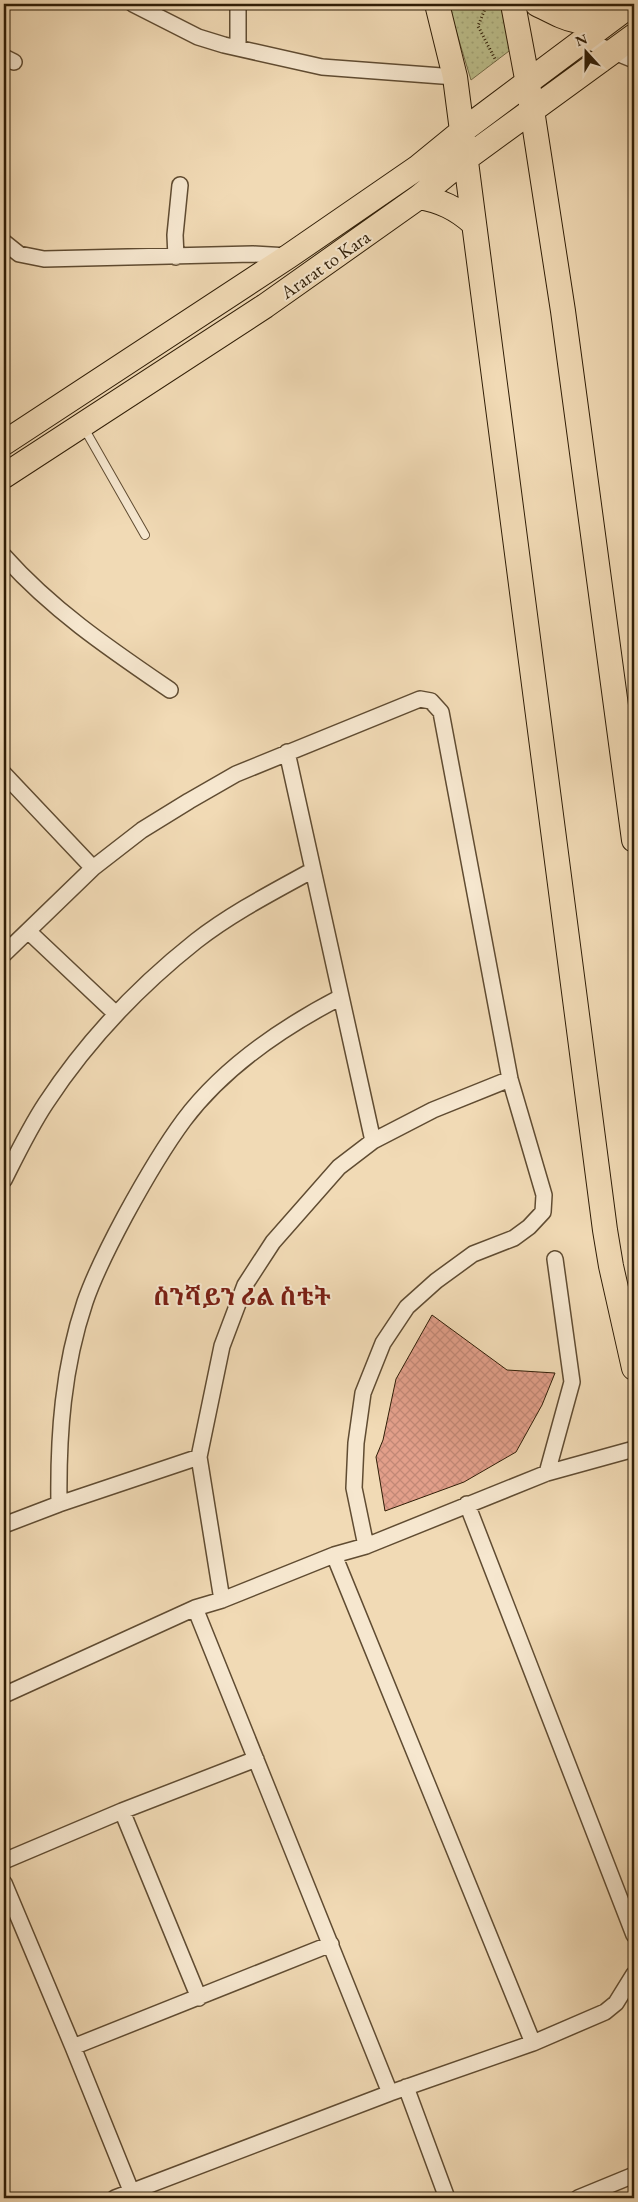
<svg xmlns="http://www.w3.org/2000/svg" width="638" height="2202" font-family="'EB Garamond','Noto Serif Ethiopic',serif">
  <defs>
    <pattern id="park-dots" width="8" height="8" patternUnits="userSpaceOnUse" patternTransform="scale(1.25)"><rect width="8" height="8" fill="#bcbf8c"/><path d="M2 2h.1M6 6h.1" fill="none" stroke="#a2a477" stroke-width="1.8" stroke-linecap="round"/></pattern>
    <pattern id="building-cross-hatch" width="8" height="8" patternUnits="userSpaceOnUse" patternTransform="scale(1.25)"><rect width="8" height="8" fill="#e29f8a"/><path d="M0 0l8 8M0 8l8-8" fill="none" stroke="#c28876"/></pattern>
  </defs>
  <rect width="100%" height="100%" fill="#f1dab5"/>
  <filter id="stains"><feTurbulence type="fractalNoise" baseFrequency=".004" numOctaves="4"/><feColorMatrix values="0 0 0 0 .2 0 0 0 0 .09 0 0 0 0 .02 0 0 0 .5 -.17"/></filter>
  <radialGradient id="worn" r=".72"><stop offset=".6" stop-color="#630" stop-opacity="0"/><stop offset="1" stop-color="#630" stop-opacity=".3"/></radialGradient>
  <path fill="url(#park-dots)" stroke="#766e49" d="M448 4H508L513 48 471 80Z"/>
  <path fill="url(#building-cross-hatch)" stroke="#2f1d06" d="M432 1315 507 1370 555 1373 542 1405 516 1452 464 1482 385 1511 376 1457 383 1440 396 1379Z"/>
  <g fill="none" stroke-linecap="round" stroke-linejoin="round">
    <g stroke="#604c32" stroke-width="10">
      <path id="service" d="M84 428 145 535"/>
    </g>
    <g stroke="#604c32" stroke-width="18">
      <path id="minor" d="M133 4 198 37 224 45 322 67 455 77
        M585 40 634 60
        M238 48V4
        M4 57 14 62
        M4 242 19 254 44 259 253 254 288 256
        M176 257 175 235 180 185
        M4 556C52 610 110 649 170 690
        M287 752 373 1141 433 1110 510 1079
        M4 774 93 868
        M28 931 116 1014
        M4 954 93 868 142 830 189 801 236 774 420 699 431 701 441 712 510 1079 544 1195 543 1212 529 1227 514 1238 473 1254 436 1281 407 1307 383 1343 363 1393 356 1443 354 1488 366 1546
        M4 1180C17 1154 30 1127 46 1103 86 1042 138 987 196 941 232 913 273 892 313 870
        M547 1473 572 1382 555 1259
        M59 1504 199 1457
        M467 1504 634 1935
        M4 1525 59 1504C58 1435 63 1367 85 1302 95 1273 110 1244 125 1216 143 1183 161 1151 184 1120 224 1067 283 1027 341 997
        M334 1555 533 2043
        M222 1600 199 1457 222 1346 245 1285 273 1242 339 1167 373 1141
        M195 1608 390 2093
        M4 1695 195 1608 222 1600 334 1555 366 1546 547 1473 634 1449
        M4 1861 122 1811
        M4 1883 73 2047 134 2198
        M199 1998 122 1811 256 1759
        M73 2047 331 1944
        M406 2087 447 2198
        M115 2198 390 2093 533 2043 605 2012 616 2003 634 1974
        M578 2198 634 2175"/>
    </g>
    <g stroke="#2f1d06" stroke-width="26">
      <path id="primary" d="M437 4 455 77 605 1230 611 1266 634 1368
        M513 4 528 84 563 311 634 840
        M537 4C571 21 575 25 613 18
        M419 197C441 201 456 208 473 223
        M4 443 289 256 417 168 461 132 632 4
        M4 476 265 306 419 197 464 160 634 36"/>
    </g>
    <path stroke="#2f1d06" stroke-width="3" stroke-dasharray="1 2.5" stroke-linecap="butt" d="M487 4 478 26 496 61"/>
    <use href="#service" stroke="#f6e7cf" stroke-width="8"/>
    <use href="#minor" stroke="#f6e7cf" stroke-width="15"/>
    <use href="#primary" stroke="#f1dab5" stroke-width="24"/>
  </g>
  <g text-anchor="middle" stroke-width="4" stroke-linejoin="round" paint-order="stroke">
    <g font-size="19" fill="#2f1d06" stroke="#f6e7cf">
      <text transform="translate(325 264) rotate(-35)" y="7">Ararat to Kara</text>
    </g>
    <g font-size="24" font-weight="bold" fill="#7a1f14" stroke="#f6e7cf">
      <text x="242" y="1305">ስንሻይን ሪል ስቴት</text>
    </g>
  </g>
  <rect width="638" height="2202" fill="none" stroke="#f1dab5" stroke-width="20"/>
  <rect x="5" y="5" width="628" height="2192" fill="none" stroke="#2f1d06" stroke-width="2.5"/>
  <rect x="10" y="10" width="618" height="2182" fill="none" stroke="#2f1d06"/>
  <g transform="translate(586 52) rotate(339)" stroke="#f6e7cf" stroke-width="4" paint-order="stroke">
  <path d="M0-4L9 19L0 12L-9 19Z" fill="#2f1d06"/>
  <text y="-8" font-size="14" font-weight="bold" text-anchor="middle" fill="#2f1d06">N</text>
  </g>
  <rect width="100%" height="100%" filter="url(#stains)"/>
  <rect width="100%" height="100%" fill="url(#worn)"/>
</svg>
